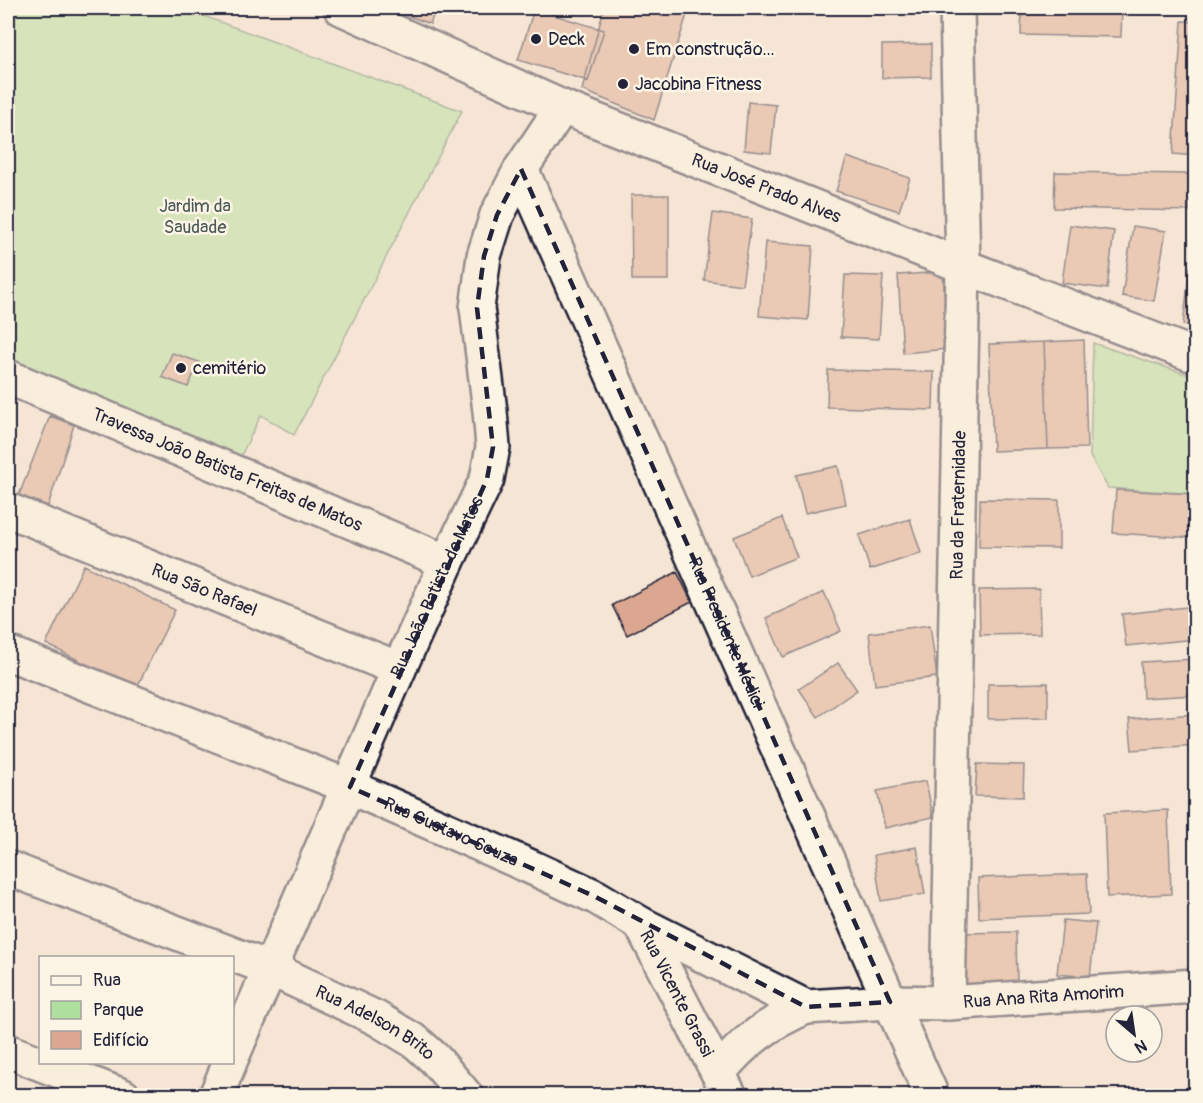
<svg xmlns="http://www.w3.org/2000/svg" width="1203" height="1103" font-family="Pangolin,sans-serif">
  <rect width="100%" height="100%" fill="#f5e5d4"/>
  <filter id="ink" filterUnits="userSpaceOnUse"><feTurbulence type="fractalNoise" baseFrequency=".0167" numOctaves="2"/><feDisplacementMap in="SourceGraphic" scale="12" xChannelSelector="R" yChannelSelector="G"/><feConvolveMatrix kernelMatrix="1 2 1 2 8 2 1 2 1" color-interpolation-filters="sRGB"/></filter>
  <g filter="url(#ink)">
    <path fill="#afdf9e" stroke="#68806c" stroke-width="1.5" d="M8 8H182L462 111 294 435 261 415 239 460 8 363Z
      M1093 343 1192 376 1196 408 1195 494 1108 488 1090 456Z"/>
    <path fill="#dba790" stroke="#22223b" stroke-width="1.5" d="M388 8H436L430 24Z
      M604 8H689L654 120 582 90Z
      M1022 8H1122L1121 37 1021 35Z
      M534 9 604 30 588 81 518 60Z
      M1182 21 1196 22V156L1173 154Z
      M931 44V77L882 78V45Z
      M748 102 776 105 771 153 744 150Z
      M847 157 910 178 899 211 836 191Z
      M1055 172 1190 174V211L1054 208Z
      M631 195H669V280H632Z
      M713 213 752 219 742 285 704 280Z
      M1070 225 1114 231 1107 289 1062 283Z
      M1133 226 1166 231 1154 301 1122 296Z
      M765 242 813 246 808 320 759 316Z
      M1190 267 1196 268V326L1183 325Z
      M943 272 948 349 903 353 898 275Z
      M845 275 883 276 879 339 841 337Z
      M1084 340 1087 448 1048 449 1044 342Z
      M1044 342 1048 449 993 451 989 344Z
      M172 353 199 362 188 387 162 377Z
      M828 370 934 372 933 410 827 407Z
      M50 416 74 425 48 506 19 495Z
      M838 466 846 504 805 513 796 475Z
      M1116 490 1196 494V538L1113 533Z
      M980 499 1059 500V548L979 547Z
      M782 518 797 557 749 576 734 537Z
      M910 519 921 553 870 570 859 535Z
      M84 565 175 610 136 689 46 644Z
      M677 572 692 602 627 635 612 605Z
      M1039 589 1040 634 980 635 979 590Z
      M824 592 841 631 783 657 766 618Z
      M1196 606V639L1126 646 1122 614Z
      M930 625 937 677 875 685 869 633Z
      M1196 659V695L1143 698 1141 662Z
      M838 663 857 690 818 717 799 689Z
      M1048 683V718L988 719V684Z
      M1196 714V745L1132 750 1129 719Z
      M977 764 1024 765 1023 797 975 796Z
      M926 781 933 817 885 828 877 791Z
      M1168 810 1171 894 1107 897 1104 813Z
      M917 847 925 894 881 901 874 855Z
      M1087 874 1089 914 979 918 978 878Z
      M1063 920 1096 923 1090 977 1057 974Z
      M1016 932 1017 984 965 985 964 933Z"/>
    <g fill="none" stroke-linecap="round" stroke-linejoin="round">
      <g stroke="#22223b" stroke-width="38">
        <g id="street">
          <path id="s1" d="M341 8 562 107 963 266 1196 356"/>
          <path id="s2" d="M521 169 932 1096"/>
          <path id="s3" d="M8 377 447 562"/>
          <path id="s4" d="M8 510 399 669"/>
          <path id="s5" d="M8 653 350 787 531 867 596 897 641 924 806 1007 890 1002 948 1003 1196 986"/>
          <path id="s6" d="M8 868 271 969 376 1018 416 1042 435 1059 466 1096"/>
          <path id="s7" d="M641 924 730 1096"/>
          <path id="s8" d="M948 1003 963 266 957 8"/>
          <path d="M8 1051 123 1096"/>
          <path id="s9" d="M232 1057 399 669 447 562 487 479 493 447 490 411 477 308 484 256 497 215 521 169 562 107"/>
          <path d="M719 1072C745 1040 768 1024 806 1007"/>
          <path d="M216 1096 230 1062"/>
        </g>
      </g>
      <use href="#street" stroke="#fcf5e5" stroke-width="33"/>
    </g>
  </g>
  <path d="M0 0H1203V1103H0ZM521 169 890 1002 806 1007 596 897 350 787 487 479 493 447 477 308 484 256 497 215Z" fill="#f5e5d4" fill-opacity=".55" fill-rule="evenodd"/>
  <path fill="none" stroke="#22223b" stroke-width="4.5" stroke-dasharray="12 8" stroke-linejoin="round" d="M521 169 890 1002 806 1007 596 897 350 787 487 479 493 447 477 308 484 256 497 215Z"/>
  <g fill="#22223b" stroke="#fcf5e5" stroke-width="2">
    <circle cx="536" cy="39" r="6"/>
    <circle cx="634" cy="49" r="6"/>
    <circle cx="623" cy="84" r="6"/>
    <circle cx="181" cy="368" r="6"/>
  </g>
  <g text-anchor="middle" stroke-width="5" stroke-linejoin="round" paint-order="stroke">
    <g font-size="18" fill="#22223b" stroke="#fcf5e5" text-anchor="start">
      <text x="548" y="45">Deck</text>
      <text x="646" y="55">Em construção...</text>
      <text x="635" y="90">Jacobina Fitness</text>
      <text x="193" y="374">cemitério</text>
    </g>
    <g font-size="18" fill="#22223b" stroke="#fcf5e5">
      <text dy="6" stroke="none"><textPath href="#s1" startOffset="462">Rua José Prado Alves</textPath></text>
      <text dy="6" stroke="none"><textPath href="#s3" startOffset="238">Travessa João Batista Freitas de Matos</textPath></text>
      <text dy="6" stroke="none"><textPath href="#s8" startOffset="498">Rua da Fraternidade</textPath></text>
      <text dy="6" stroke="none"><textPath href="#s9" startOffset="513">Rua João Batista de Matos</textPath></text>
      <text dy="6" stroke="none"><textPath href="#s4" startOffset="212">Rua São Rafael</textPath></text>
      <text dy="6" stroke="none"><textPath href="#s2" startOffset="507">Rua Presidente Médici</textPath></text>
      <text dy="6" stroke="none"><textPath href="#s5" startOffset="478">Rua Gustavo Souza</textPath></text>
      <text dy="6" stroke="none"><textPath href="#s7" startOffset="78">Rua Vicente Grassi</textPath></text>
      <text dy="6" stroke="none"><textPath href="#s5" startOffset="1112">Rua Ana Rita Amorim</textPath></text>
      <text dy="6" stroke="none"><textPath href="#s6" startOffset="399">Rua Adelson Brito</textPath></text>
    </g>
    <g font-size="18" fill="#4c5b59" stroke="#fcf5e5">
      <text x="195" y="212">Jardim da<tspan x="195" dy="21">Saudade</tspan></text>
    </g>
  </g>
  <rect width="1203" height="1103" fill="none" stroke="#fcf5e5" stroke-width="30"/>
  <rect x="15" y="15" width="1173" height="1073" fill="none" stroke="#22223b" stroke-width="2" filter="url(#ink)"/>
  <rect x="39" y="956" width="195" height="108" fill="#fcf5e5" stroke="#a5a1a1" stroke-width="1.5"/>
  <rect x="51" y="976" width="30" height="9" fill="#fcf5e5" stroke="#a5a1a1" stroke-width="1.5"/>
  <text x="93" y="986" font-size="18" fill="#22223b">Rua</text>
  <rect x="51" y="1001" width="30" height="18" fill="#afdf9e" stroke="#a5a1a1" stroke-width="1.5"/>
  <text x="93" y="1016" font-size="18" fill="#22223b">Parque</text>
  <rect x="51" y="1031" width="30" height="18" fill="#dba790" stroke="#a5a1a1" stroke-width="1.5"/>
  <text x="93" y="1046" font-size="18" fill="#22223b">Edifício</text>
  <g transform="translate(1134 1034) rotate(151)"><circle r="28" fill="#fcf5e5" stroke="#a5a1a1" stroke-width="1.5"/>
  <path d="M0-4.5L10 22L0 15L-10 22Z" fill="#22223b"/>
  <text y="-9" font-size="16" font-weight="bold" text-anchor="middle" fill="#22223b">N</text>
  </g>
</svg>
